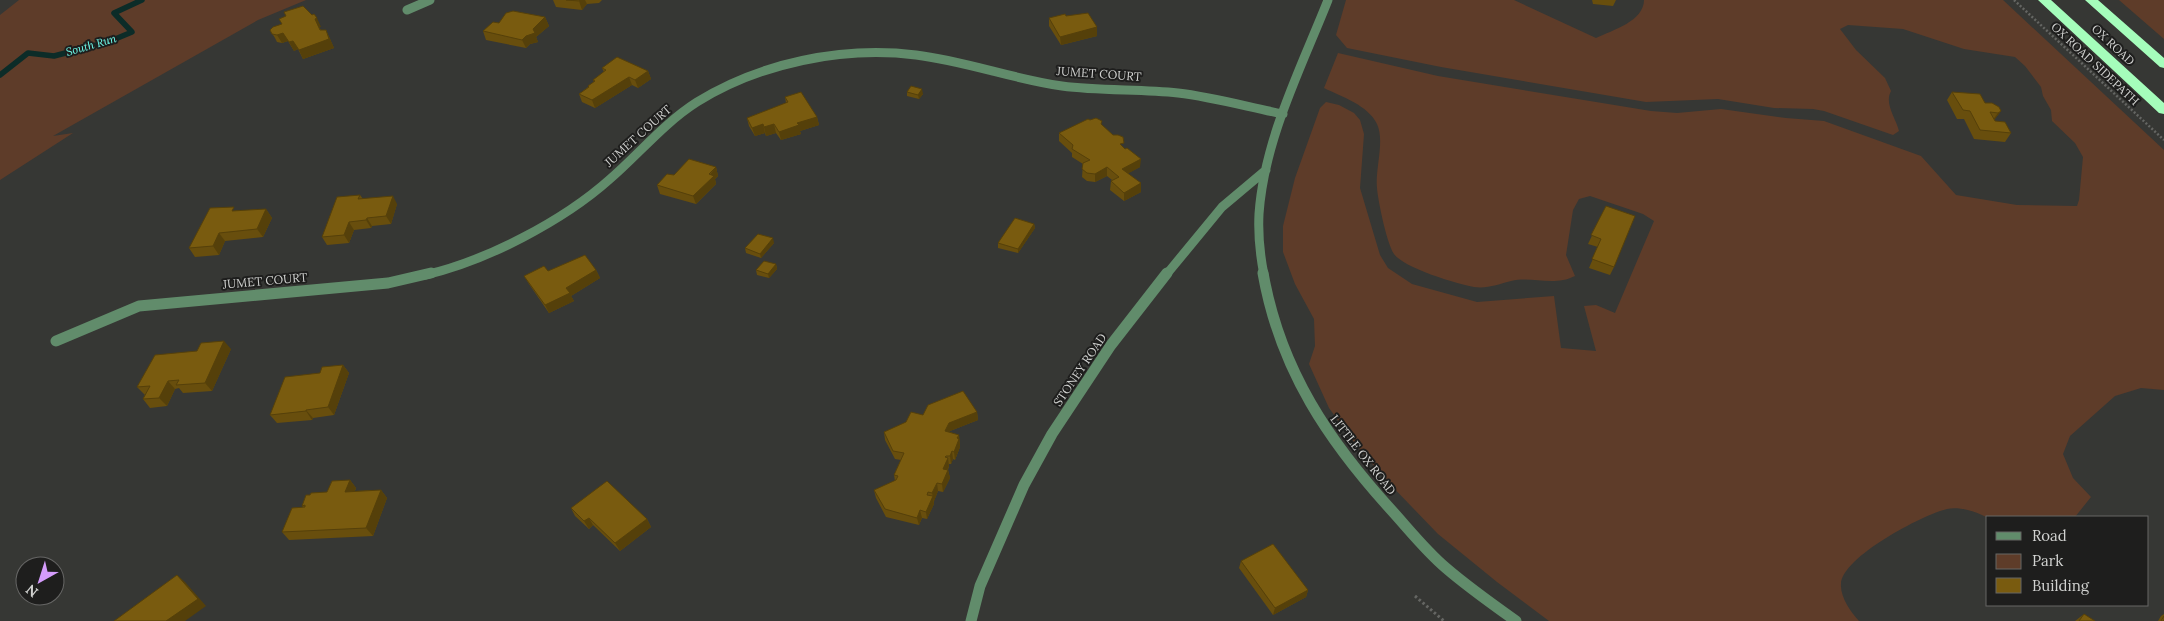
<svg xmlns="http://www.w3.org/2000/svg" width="2164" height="621" font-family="Lora,serif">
  <rect width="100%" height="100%" fill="#363734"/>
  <path fill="#5e3c29" d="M19 0H306L258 20 53 136 73 133 0 180V15Z
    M1346 0H1514L1596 38C1613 30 1644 21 1644 0H2003L2164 150V390L2141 388 2115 396 2070 436 2063 454 2073 478 2091 497 2075 517 1988 518C1978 512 1959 506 1947 509 1922 515 1842 557 1841 584 1840 597 1851 612 1859 621H1549L1497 582 1438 534 1385 479 1357 446 1329 408 1309 364 1315 346 1314 319 1295 284 1283 252V226L1295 178 1320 108 1326 102 1339 105 1354 113 1360 120 1364 134 1360 188 1380 255 1388 268 1412 284 1477 302 1554 296 1561 348 1596 351 1584 306 1596 305 1615 313 1654 221 1643 214 1590 196 1579 199 1573 210 1566 255 1575 276C1553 287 1533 276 1511 281 1499 284 1487 289 1474 287 1457 284 1404 268 1394 254 1387 244 1378 201 1377 188 1375 169 1385 141 1377 124 1368 105 1342 97 1324 88L1338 53 1438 76 1651 111 1677 113 1721 109 1786 118 1824 121 1921 156 1956 195 2017 205 2077 206 2079 200 2083 157 2075 143 2052 121 2051 110 2043 96 2041 87 2025 66 2015 57 1964 49 1903 29 1848 25 1840 29 1856 50 1885 78 1891 91C1884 104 1896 118 1899 131L1893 135 1824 111 1813 109 1774 108 1718 99 1646 102 1441 67 1347 48 1336 35Z
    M2119 0H2164V39Z"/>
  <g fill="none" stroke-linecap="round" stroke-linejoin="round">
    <path stroke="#0c2c28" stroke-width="5.5" d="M0 75 28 53 54 56 108 42 132 32 114 13 142 0"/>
    <path stroke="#656663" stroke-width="2.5" stroke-dasharray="2 2" stroke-linecap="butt" d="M2014 0 2164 140"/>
    <path stroke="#656663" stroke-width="3" stroke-dasharray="2.5 2.5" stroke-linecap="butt" d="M1415 596 1444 621"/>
    <path stroke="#618c6b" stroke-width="9" d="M407 10 430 0
      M425 275C486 261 563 221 610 179 639 154 664 123 697 102 760 63 842 46 916 55 965 61 1013 79 1062 86 1100 91 1140 89 1178 93 1213 97 1248 107 1283 114
      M1166 275 1222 207 1266 170
      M1264 275C1260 255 1258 234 1259 214 1264 140 1301 68 1328 0"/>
    <path stroke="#618c6b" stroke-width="11" d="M1263 273C1280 370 1329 442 1394 513 1411 532 1427 552 1446 568 1468 587 1492 604 1516 621
      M56 341 139 306 388 283 431 273
      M971 621 980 586 1024 485 1052 434 1111 345 1167 273"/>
    <path fill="#a5fdbb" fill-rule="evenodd" d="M2038 0H2051L2164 103V114L2159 113Z
      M2085 0H2098L2164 58V68L2160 67Z"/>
  </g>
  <path fill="#684e0d" d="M553 0H602L599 3 587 4 582 10 556 7Z
    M1592 0H1616L1613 6 1593 4Z
    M1066 16 1097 36 1061 45 1049 26V18Z
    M545 17 549 26 536 37 538 42 530 44 526 48 486 40 483 31 499 23Z
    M282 24 321 27H319L321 30H326L334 48 303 59 298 49 294 51 288 41 282 43 277 42 275 38 270 30Z
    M602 68 648 71 651 79 638 88 632 85 595 108 582 102 579 94 588 87V86L594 82 593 80 604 72Z
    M907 92 923 94 919 99 907 96Z
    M1952 92 1985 103 2001 111 1994 120 2011 133 2005 142 1974 139 1964 119H1957L1947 100Z
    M785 97 817 117 819 125 800 131 801 134 781 140 776 133 766 136 765 133 755 136 749 126 747 118 786 103Z
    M1090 120 1102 125 1123 147 1140 167 1128 173 1141 192 1124 201 1110 190 1111 181 1112 180 1107 176 1095 182 1087 181 1082 177 1083 164 1072 157V153L1059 141V133Z
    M716 167 718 176 715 179 716 184 696 204 660 194 657 185 674 175Z
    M360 195 363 199 397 204 391 224 372 226 371 228 354 230 349 243 327 245 322 237Z
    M1606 206 1614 267 1610 275 1589 268 1598 247 1588 244Z
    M266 209 272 218 263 237 225 241 219 255 195 257 189 248 237 211Z
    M1034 224 1035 228 1018 253 998 248V243Z
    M774 243 761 258 746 253 745 248Z
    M776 264 777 269 769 278 757 275 756 270Z
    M596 270 600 278 571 296 574 301 549 313 529 284 524 276 548 271Z
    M231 349 212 391 183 393 179 388 175 389 167 406 150 408 143 399 145 395 137 387Z
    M343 365 349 373 334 415 313 418 312 420 277 423 270 415 320 373Z
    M977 412 978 420 950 431 949 432 959 435 960 447 955 460 953 459 951 464H949V466L948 470 950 478 943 492 938 491 934 501V504L927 519 922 518 919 525 886 517 876 498 874 490 895 481 894 475 901 460 895 459 885 440 884 432 923 415Z
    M350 480 356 488 355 491 381 490 387 498 373 536 289 540 282 532 303 507 302 506 310 495 327 492Z
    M571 508 647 519 651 527 620 551 593 525 589 529 575 516Z
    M1241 561 1308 590 1306 597 1273 615 1239 568Z
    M2084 614 2095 621H2075Z
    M2164 614V621H2158L2161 616Z"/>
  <path fill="#55400a" d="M580 0H585L587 4 582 10 579 1Z
    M545 17 549 26 536 37 538 42 530 44 526 48 522 40Z
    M317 18 321 27H319L325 39 315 19Z
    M1097 27V36L1061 45 1060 37Z
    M326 30 334 48 303 59 299 50Z
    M283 33 288 41 282 43 277 35Z
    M293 41 298 49 294 51 289 42Z
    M648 71 651 79 638 88 635 80Z
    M629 77 632 85 595 108 592 100Z
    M922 89 923 94 919 99 918 95Z
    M2001 111 1995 119 1992 121 1998 113Z
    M817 117 819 125 800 131 801 134 781 140 779 132 797 123Z
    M763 124 765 133 755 136 752 128Z
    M774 124 776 133 766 136 764 127Z
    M1141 159 1140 167 1122 177V169Z
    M716 167 718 176 715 179 716 184 696 204 693 196Z
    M1107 167V176L1095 182V174Z
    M1141 183V192L1124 201V193Z
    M393 196 397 204 391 224 386 216Z
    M266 209 272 218 263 237 257 229Z
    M367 218 372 226 371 228 366 220Z
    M349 222 354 230 349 243 344 235Z
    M1034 224 1035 228 1018 253V249Z
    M219 233 225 241 219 255 213 246Z
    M773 238 774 243 761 258 760 254Z
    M776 264 777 269 769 278 768 274Z
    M596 270 600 278 571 296 574 301 549 313 545 305 566 288Z
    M224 341 231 349 212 391 205 383Z
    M343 365 349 373 334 415 328 407Z
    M168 381 175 389 167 406 159 398Z
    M306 410 313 418 312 420 306 411Z
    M977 412 978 420 950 431 947 440 945 431 949 423Z
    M959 435 960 447 955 460 954 452Z
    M952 451 953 459 951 464 950 456Z
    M946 456V461L948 458 949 466 944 477 943 469Z
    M948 470 950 478 943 492 942 484Z
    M350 480 356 488 351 499 345 492Z
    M937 483 938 491 934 501 932 493Z
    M381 490 387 498 373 536 366 528Z
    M933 496 934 504 927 519 926 512Z
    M920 510 922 518 919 525 917 518Z
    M589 518 593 525 589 529 584 521Z
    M647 519 651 527 620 551 615 543Z
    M177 575 185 582 206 606 185 621H166Z
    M1308 590 1306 597 1273 615 1275 608Z"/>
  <path fill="#795b0f" stroke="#55400a" d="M566 0H580L579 1Z
    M303 6 312 15 314 14 317 18 315 19 320 30H326L329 39 299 50 293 41 289 42 283 33 277 35 272 34 270 30 273 27 282 24 279 19 286 16 284 12Z
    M513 11 545 17 533 29 535 33 526 36 522 40 483 31 493 22 499 23 506 13Z
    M1088 13 1097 27 1060 37 1049 18 1065 14 1066 16Z
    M617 57 648 71 635 80 629 77 592 100 579 94 589 87 588 86 595 81 593 80 606 70 602 68Z
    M911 86 922 89 918 95 907 92Z
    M801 92 817 117 797 123 799 125 779 132 774 124 764 127 763 124 752 128 747 118 788 102 785 97Z
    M1952 92 1980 94 1985 103H1992L1999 107 2001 111 1998 113 1990 112 1995 121 2005 122 2011 133 1980 130 1970 111 1963 110Z
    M1096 118 1102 121 1101 124 1113 135H1118L1123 137 1124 143 1120 144 1125 149 1127 148 1141 159 1122 169 1141 183 1124 193 1111 181 1119 177 1107 167 1095 174 1087 173 1082 169 1083 163 1090 160 1072 149 1073 145 1059 133 1088 119 1090 120Z
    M689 159 716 167 709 174 714 176 693 196 657 185 667 174 674 175Z
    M360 195 358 199 393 196 386 216 367 218 366 220 349 222 344 235 322 237 337 197Z
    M1606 206 1635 216 1614 267 1592 259 1601 239 1591 235Z
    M234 207 232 211 266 209 257 229 219 233 213 246 189 248 210 208Z
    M1015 218 1034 224 1018 249 998 243Z
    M758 234 773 238 760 254 745 248Z
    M585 255 596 270 566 288 570 293 545 305 524 276 544 266 548 271Z
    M764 261 776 264 768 274 756 270Z
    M224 341 205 383 176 385 179 380 168 381 159 398 143 399 150 386 137 387 155 355 197 351 201 343Z
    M343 365 328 407 306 410V411L270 415 285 377 320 373 322 367Z
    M963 391 977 412 949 423 945 431 959 435 957 438 959 439 954 452 952 451 950 456H946L945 457 948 458 943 469 948 470 942 484 937 483 932 493 928 492 927 495 933 496 926 512 920 510 917 518 885 509 874 490 896 480 898 476 894 475 904 453 893 451 884 432 906 422 911 412 923 415 928 405Z
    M350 480 345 492 381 490 366 528 282 532 292 508 305 507V505L302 506 306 495H310L311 493 327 492 332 481Z
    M607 481 647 519 615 543 589 518 584 521 571 508Z
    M1273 544 1308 590 1275 608 1241 561Z
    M177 575 198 599 166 621H114Z
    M2084 614 2095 621H2079Z
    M2164 616V621H2161Z"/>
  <g text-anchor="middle" stroke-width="4" stroke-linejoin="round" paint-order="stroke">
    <g font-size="11" font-style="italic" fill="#6ffceb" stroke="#1e1e1d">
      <text transform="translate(91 45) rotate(-16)" y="4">South Run</text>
    </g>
    <g font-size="12" fill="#d1d2d0" stroke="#1e1e1d">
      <text transform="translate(2113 45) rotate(43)" y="4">OX ROAD</text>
      <text transform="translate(2095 64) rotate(43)" y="4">OX ROAD SIDEPATH</text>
      <text transform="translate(1099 74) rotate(4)" y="4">JUMET COURT</text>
      <text transform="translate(638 136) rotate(-42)" y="4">JUMET COURT</text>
      <text transform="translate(265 281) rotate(-5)" y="4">JUMET COURT</text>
      <text transform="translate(1080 370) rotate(-56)" y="4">STONEY ROAD</text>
      <text transform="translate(1363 455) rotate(52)" y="4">LITTLE OX ROAD</text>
    </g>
  </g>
  <rect x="1986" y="516" width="162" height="90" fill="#1e1e1d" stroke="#666665"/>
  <rect x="1996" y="532" width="25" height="8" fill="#618c6b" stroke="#666665"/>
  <text x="2032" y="541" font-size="15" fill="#d1d2d0">Road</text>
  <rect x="1996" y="554" width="25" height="15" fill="#5e3c29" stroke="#666665"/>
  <text x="2032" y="566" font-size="15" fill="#d1d2d0">Park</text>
  <rect x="1996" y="578" width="25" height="15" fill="#795b0f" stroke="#666665"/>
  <text x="2032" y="591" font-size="15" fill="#d1d2d0">Building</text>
  <g transform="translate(40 581) rotate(219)"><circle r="24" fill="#1e1e1d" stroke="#666665"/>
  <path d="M0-4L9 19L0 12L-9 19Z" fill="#d49cfb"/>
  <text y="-8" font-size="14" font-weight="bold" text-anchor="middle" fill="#d1d2d0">N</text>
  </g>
</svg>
